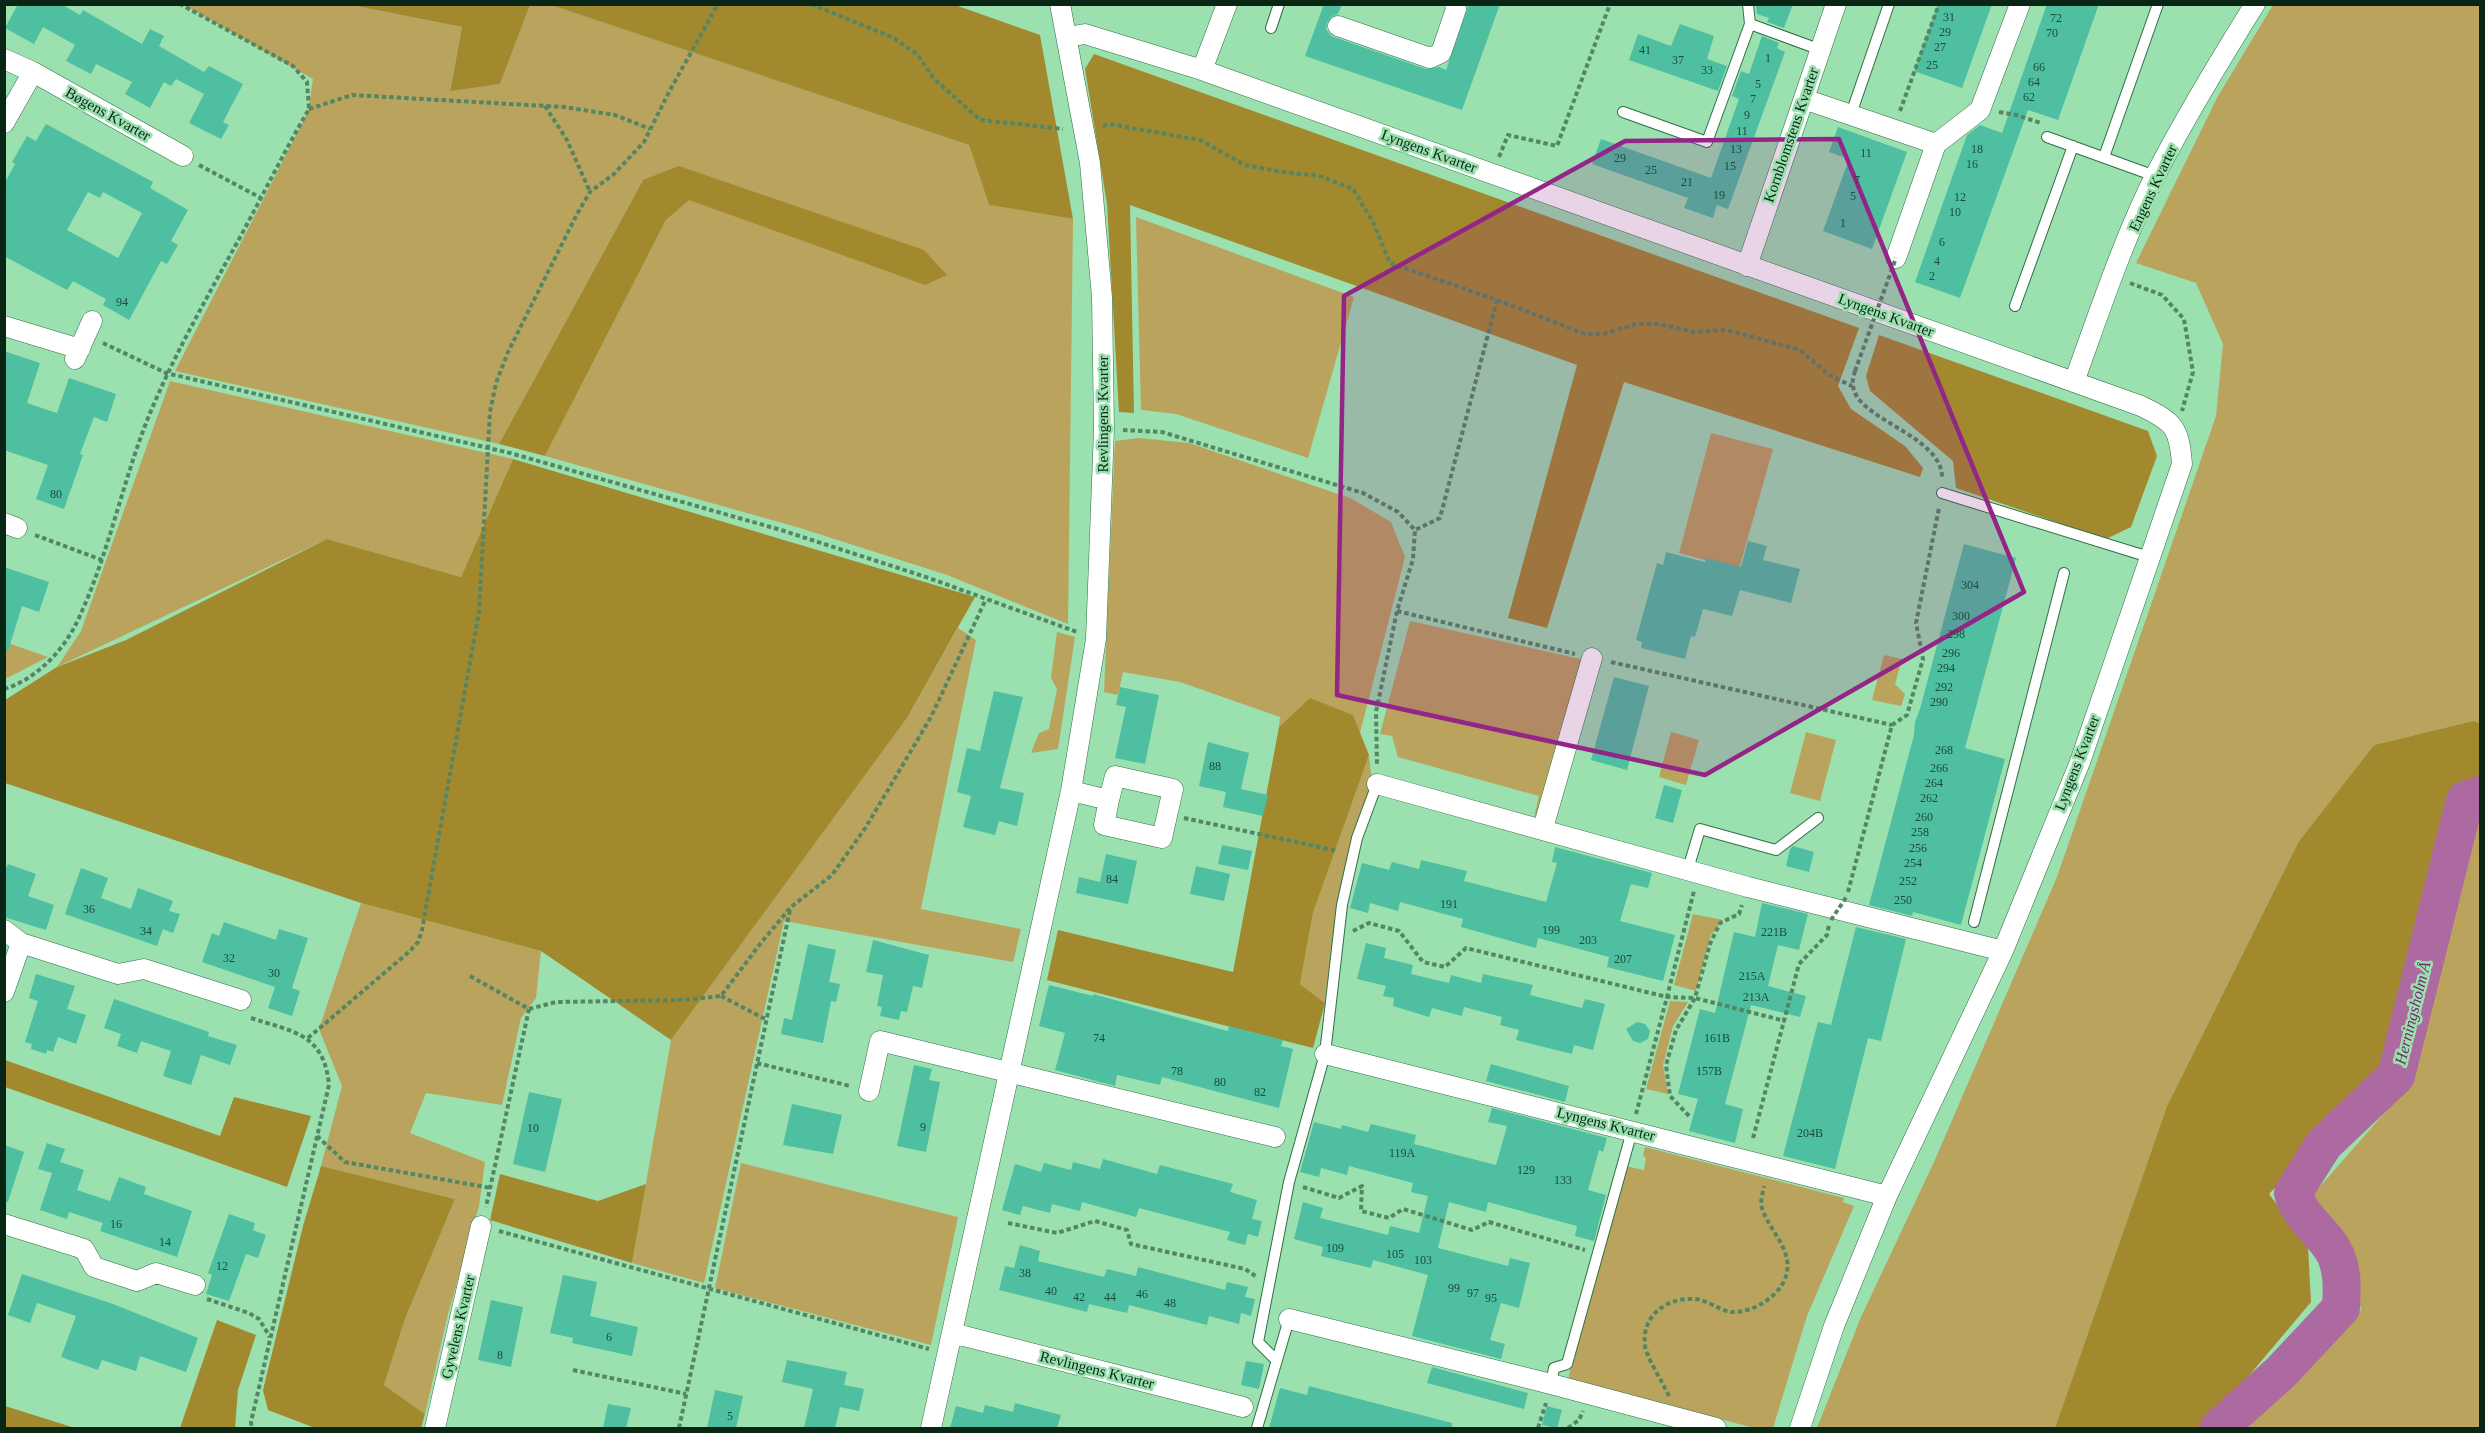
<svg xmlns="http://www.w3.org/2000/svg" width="2485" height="1433" font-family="Georgia,serif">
  <rect width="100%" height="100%" fill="#9be0af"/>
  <path fill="#baa45d" d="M184 5H351L462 27 450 90 500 84 530 5H551L969 145 989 205 1073 219 1068 624 947 575 800 528 545 456 666 220 689 199 924 285 643 180 499 444 175 371 308 112 313 79Z
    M2273 5H2480V723L2473 721 2374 745 2299 841 2167 1106 2055 1428H1817L1861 1317 1934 1162 2057 877 2216 416 2223 344 2196 283 2136 263 2218 96Z
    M1136 217 1354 297 1308 458 1176 414 1141 410Z
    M170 381 513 459 461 577 327 539 57 667 81 631Z
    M1711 433 1773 449 1739 569 1679 553Z
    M1139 438 1189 443 1350 498 1391 522 1405 557 1360 733 1353 715 1310 699 1279 727 1280 717 1180 682 1123 672 1118 695 1104 692 1115 441Z
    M1410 621 1585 660 1544 803 1534 817 1539 796 1398 757 1392 736 1380 734Z
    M958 628 976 640 921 909 1021 929 1013 962 784 921 704 1283 632 1263 671 1040 907 718Z
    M1057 632 1075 637 1058 749 1031 753 1039 733 1049 729 1057 689 1051 678Z
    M5 642 48 657 5 679Z
    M1884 655 1902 659 1895 684 1905 694 1901 706 1872 700Z
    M1671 732 1699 740 1686 785 1659 777Z
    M1806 732 1836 740 1820 801 1790 793Z
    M1369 755 1372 783 1336 908 1325 1003 1300 984 1313 913Z
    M2475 807 2480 808V1428H2248L2361 1310 2351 1258 2310 1198 2408 1086Z
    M361 903 541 951 536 998 521 1018 502 1105 426 1093 410 1133 485 1162 479 1206 448 1314 425 1414 384 1385 405 1319 455 1199 321 1166 342 1086 319 1029Z
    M1693 914 1723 920 1711 935 1696 991 1674 985Z
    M1670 1001 1688 1002 1673 1026 1663 1065 1668 1094 1646 1089Z
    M1645 1147 1844 1198 1843 1202 1854 1206 1807 1316 1773 1428H1754L1568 1379 1625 1166 1644 1170 1646 1159 1643 1155Z
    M741 1163 958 1217 931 1345 715 1288Z"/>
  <path fill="#a2892e" d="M351 5 530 4V5L500 84 450 91 462 27Z
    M551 5H955L1040 35 1073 219 989 205 969 145Z
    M1094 54 1859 328 1838 386 1851 409 1905 446 1923 468 1920 477 1624 382 1547 628 1508 618 1577 365 1130 205 1134 413 1119 412 1107 204 1085 69Z
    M679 166 924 250 947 275 925 285 689 200 666 220 545 456 499 444 643 180Z
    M1879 335 2148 431 2157 456 2131 527 2106 539 1956 488 1953 461 1870 391 1866 376Z
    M513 459 975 597 907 718 671 1040 541 951 361 903 5 783V700L57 667 126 640 327 539 461 577Z
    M1310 698 1353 715 1369 755 1313 913 1300 984 1325 1003 1313 1048 1047 980 1058 930 1233 972 1279 727Z
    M2473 721 2480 723V786L2458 795 2388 1069 2269 1194 2308 1246 2311 1302 2205 1428H2055L2167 1106 2299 841 2374 745Z
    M5 1060 220 1136 234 1097 311 1116 287 1187 5 1087Z
    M321 1166 455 1199 405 1319 384 1385 425 1414 421 1428H315L268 1410 263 1390 303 1226Z
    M500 1174 598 1201 646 1184 632 1263 490 1220Z
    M217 1320 256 1335 238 1390 235 1428H180Z
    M4 1406H5L75 1428H5Z"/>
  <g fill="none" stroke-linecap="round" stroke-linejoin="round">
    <path stroke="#ac6aa1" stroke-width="38" d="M2219 1428 2281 1372 2341 1308C2342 1290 2343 1273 2336 1256 2326 1233 2300 1219 2293 1193L2324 1144 2396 1076 2465 800 2480 795"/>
  </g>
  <path fill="#4ebfa1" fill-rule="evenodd" d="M18 4H61L80 15 83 10 142 44 150 29 164 36 159 46 204 72 209 66 243 84 223 122 229 125 221 139 189 123 204 94 176 79 171 86 164 82 150 108 125 94 132 82 96 64 91 74 66 61 75 45 43 27 34 44 5 28Z
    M1324 4H1342L1338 14 1331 17 1327 23 1326 29 1331 36 1426 69 1439 67 1446 70 1469 4H1500L1462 110 1305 56Z
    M1756 4H1793L1784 28 1767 22 1769 18 1757 14Z
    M1938 4H1992L1962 88 1914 71Z
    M2047 4H2099L2058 120 2028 110 1960 298 1915 282 1967 135 1980 125 2002 133Z
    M1680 24 1714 36 1707 59 1727 66 1718 91 1629 60 1638 34 1671 46Z
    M1762 36 1779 43 1777 48 1785 52 1728 209 1717 205 1713 218 1684 208 1688 198 1592 164 1601 139 1711 178 1739 99 1732 96 1741 71 1749 74Z
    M46 124 153 182 150 188 188 210 171 241 178 245 167 264 161 261 129 320 103 305 106 299 73 281 67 290 4 256V184L15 164 12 162 27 136 36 141ZM88 192 100 198 103 192 142 213 118 258 67 230Z
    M1838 127 1907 152 1872 249 1823 231 1849 159 1829 152Z
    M4 351 40 363 27 403 57 413 69 378 116 394 107 422 94 417 80 454 83 455 64 509 36 499 48 465 4 450Z
    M1748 541 1767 546 1763 560 1800 569 1791 603 1740 590 1732 616 1703 609 1695 637 1691 636 1685 659 1641 648 1642 642 1636 640 1657 563 1663 565 1666 552 1705 562 1706 558 1741 567Z
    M1964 544 2016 558 1965 748 2005 759 1961 925 1913 912 1912 916 1869 905 1914 735 1915 722 1920 709Z
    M4 567 49 582 39 612 22 606 8 651 4 650Z
    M1614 677 1649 686 1627 770 1591 760Z
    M1120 687 1159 695 1145 764 1115 758 1126 707 1116 705Z
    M994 691 1023 697 1000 788 1024 793 1017 826 999 821 995 835 963 827 971 796 957 792 967 748 980 751Z
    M1208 742 1249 753 1241 789 1268 795 1263 816 1223 807 1226 792 1199 786Z
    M1664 785 1682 790 1673 823 1655 818Z
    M1222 845 1252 851 1248 870 1218 864Z
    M1793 846 1814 852 1809 872 1786 866 1790 849Z
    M1555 847 1652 873 1648 888 1631 884 1620 921 1675 935 1663 981 1607 967 1609 957 1538 938 1536 948 1461 927 1463 919 1400 902 1398 911 1370 903 1368 913 1350 908 1362 863 1389 870 1392 862 1419 869 1421 860 1467 871 1464 881 1546 902 1557 863 1552 862Z
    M1106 854 1137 861 1128 904 1076 893 1079 877 1100 882Z
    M8 864 36 874 28 896 54 905 46 930 4 917V873Z
    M1196 866 1230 874 1224 901 1190 894Z
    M81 868 108 878 101 898 131 909 138 888 173 901 169 911 180 914 173 933 163 929 157 946 65 914Z
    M1762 903 1808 914 1799 950 1778 945 1768 986 1806 996 1800 1017 1751 1005 1725 1104 1743 1109 1735 1143 1689 1131 1698 1099 1678 1094 1700 1009 1715 1013 1734 932 1755 937Z
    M224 922 276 940 279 929 308 938 292 988 300 991 292 1016 268 1008 275 987 202 962 212 933 219 936Z
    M1856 927 1906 939 1881 1041 1868 1038 1835 1169 1783 1156 1818 1022 1831 1025Z
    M873 940 929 955 922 988 913 986 907 1012 901 1011 899 1020 880 1016 882 1007 877 1006 883 975 866 972Z
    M1366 943 1386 948 1384 958 1413 965 1411 974 1449 983 1451 975 1481 983 1483 974 1533 985 1530 995 1582 1008 1585 999 1605 1004 1593 1050 1574 1045 1572 1054 1516 1040 1519 1030 1500 1025 1502 1017 1464 1007 1462 1016 1432 1008 1429 1017 1393 1006 1394 998 1383 996 1386 986 1357 979Z
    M808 944 836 950 829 982 840 984 836 1002 831 1001 823 1043 781 1034 784 1018 792 1020Z
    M36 974 75 986 67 1009 86 1015 76 1044 58 1037 53 1052 47 1050 46 1054 31 1049 32 1044 25 1042 38 1001 29 998Z
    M1049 985 1093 996V994L1220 1029 1228 1031 1229 1026 1283 1040 1281 1046 1293 1049 1279 1108 1162 1077 1160 1085 1117 1075 1115 1086 1055 1070 1065 1033 1039 1026Z
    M114 999 209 1032 208 1036 237 1045 230 1065 201 1055 191 1085 163 1076 171 1051 141 1041 137 1053 117 1046 121 1034 104 1028Z
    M1637 1022 1645 1024 1650 1031 1648 1039 1640 1043 1633 1041 1626 1029Z
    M1491 1064 1569 1086 1565 1102 1486 1081Z
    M914 1065 932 1069 929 1080 940 1082 926 1152 897 1146Z
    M529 1092 562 1099 545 1172 513 1164Z
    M792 1104 842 1115 833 1154 783 1145Z
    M1492 1108 1607 1138 1603 1152 1599 1150 1588 1190 1606 1195 1594 1241 1575 1236 1577 1226 1488 1202 1486 1212 1449 1202 1438 1248 1508 1266 1510 1258 1530 1263 1519 1308 1501 1303 1490 1340 1505 1344 1501 1359 1412 1336 1428 1275 1373 1260 1371 1268 1321 1256 1323 1247 1294 1239 1303 1202 1323 1208 1320 1218 1388 1235 1390 1226 1419 1233 1428 1196 1411 1192 1413 1183 1349 1166 1347 1175 1321 1168 1319 1177 1300 1172 1314 1122 1341 1129 1342 1125 1368 1132 1371 1124 1416 1135 1414 1144 1496 1165 1507 1126 1488 1122Z
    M47 1143 65 1149 60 1162 84 1170 77 1190 110 1201 119 1177 146 1187 144 1194 192 1211 177 1257 100 1231 103 1223 69 1212 67 1219 40 1210 52 1173 38 1169Z
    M4 1145 24 1152 8 1202H4Z
    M1103 1159 1157 1174 1160 1165 1233 1184 1230 1192 1257 1200 1252 1219 1262 1221 1258 1237 1248 1234 1245 1245 1227 1240 1230 1232 1139 1208 1136 1217 1082 1202 1080 1211 1052 1204 1050 1213 1023 1206 1020 1215 1002 1210 1015 1164 1041 1172 1044 1163 1071 1170 1073 1162 1100 1169Z
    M229 1214 255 1223 253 1230 266 1235 258 1258 246 1254 229 1301 206 1294 212 1275 208 1273Z
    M1020 1245 1040 1251 1038 1261 1104 1277 1107 1269 1136 1276 1138 1267 1225 1290 1227 1282 1248 1287 1245 1297 1255 1299 1251 1316 1241 1313 1239 1324 1209 1316 1207 1325 1129 1305 1127 1313 1089 1304 1087 1312 999 1290 1005 1266 1014 1268Z
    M22 1274 113 1304 198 1338 186 1372 140 1356 136 1371 102 1360 98 1370 61 1357 76 1316 37 1303 30 1323 8 1315Z
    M563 1275 597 1282 590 1316 638 1327 632 1356 572 1343 573 1338 550 1333Z
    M491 1300 523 1307 511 1367 478 1360Z
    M787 1360 847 1372 844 1385 864 1389 859 1411 840 1407 835 1428H804L813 1389 782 1382Z
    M1246 1361 1264 1364 1259 1389 1241 1385Z
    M1432 1367 1528 1393 1524 1409 1427 1383Z
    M1309 1386 1452 1423V1428H1269L1280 1388 1307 1395Z
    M715 1390 743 1396 736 1428H707Z
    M1015 1403 1061 1415 1057 1428H950L956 1406 983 1413 985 1405 1013 1412Z
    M608 1404 631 1408 626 1428H603Z
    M1547 1406 1562 1410 1557 1428 1542 1425Z"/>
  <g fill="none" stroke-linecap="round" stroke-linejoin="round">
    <g stroke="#2e7046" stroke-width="12">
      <path id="lane" d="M1748 4 1750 24
        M1271 28 1279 4
        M1623 112 1707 142 1750 24 1821 50
        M1851 114 1889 4
        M2047 137 2155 176
        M2104 157 2158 4
        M2015 306 2073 146
        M1942 493 2149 557
        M1688 869 1700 829 1776 850 1818 818
        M1974 922 2064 573
        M1276 1360 1258 1342 1289 1182 1325 1054 1342 905 1357 838 1377 784
        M1551 1384 1554 1368 1567 1364 1632 1131
        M1257 1428 1289 1319"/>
    </g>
    <g stroke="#2e7046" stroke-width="21">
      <path id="street" d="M1338 26 1430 58 1441 53 1456 9 1455 4
        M1067 37 1085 34 1202 70 2141 406C2174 422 2179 427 2182 464L2080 762 2003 951 1887 1196 1834 1326 1800 1428
        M4 59 33 72 4 123
        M1202 70 1227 4
        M33 72 183 156
        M1804 99 1936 144
        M1896 258 1936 144 1980 110 2020 4
        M1747 266 1836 4
        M4 326 80 349
        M75 359 92 321
        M2074 382C2099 313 2123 240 2156 174 2186 116 2220 60 2255 4
        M4 523 17 528
        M1377 784 1748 887 2003 951
        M1071 791 1109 800 1115 776 1173 789 1162 838 1104 825 1109 800
        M1543 828 1592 658
        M4 930 21 943 118 974 144 969 241 1000
        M4 992 21 943
        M1325 1054 1887 1196
        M869 1091 880 1041 1275 1137
        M4 1224 84 1249 94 1267 137 1281 156 1273 195 1285
        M1289 1319 1551 1384 1716 1428
        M952 1333 1243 1407
        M435 1428 481 1226
        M931 1428 1071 791 1096 639 1104 429 1102 297 1090 163 1060 4"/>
    </g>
    <path stroke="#548664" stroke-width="4" stroke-dasharray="4.5 3" stroke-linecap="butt" d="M811 4 894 38 918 55 934 79 980 120 1063 129
      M545 106 567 140 590 192
      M309 109 352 95 564 107 615 115 650 129
      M1900 111 1939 4
      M1999 112 2016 115 2041 123
      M1103 126 1109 124 1200 140 1245 165 1283 172 1320 176 1353 189 1373 222 1390 263 1497 300 1440 518 1415 530
      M1499 157 1508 135 1557 146 1610 4
      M199 165 261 198
      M2130 283 2162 295 2184 319 2193 372 2182 411
      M1497 300 1585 334H1604L1636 324H1659L1694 332 1727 330 1800 350 1829 375 1852 386
      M103 343 166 373 510 453 781 530 929 578 1077 632
      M1855 371C1854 375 1852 381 1853 385 1855 420 1944 435 1942 479
      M1123 430 1162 432 1363 493 1398 512 1415 530 1413 559 1397 611 1376 712 1377 765
      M35 535 102 560
      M1397 611 1575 654
      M1611 662 1892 725
      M4 689C35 680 62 652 76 624 108 558 121 486 148 418 173 357 206 299 238 241 262 197 284 152 309 109L307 82 293 66 180 4
      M1184 818 1338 851
      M1848 892 1892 725 1907 715 1923 659 1916 623 1939 508
      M1353 931 1369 923 1399 931 1423 962 1445 967 1466 948 1667 997 1694 891
      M470 976 529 1009 486 1207
      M721 996 767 1020
      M529 1009 556 1002 683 1000 721 996 760 944 791 907 832 875 866 827 931 717 986 599
      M251 1018C293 1032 324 1033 329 1085L251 1422 252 1428
      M308 1038 410 951 418 942 422 930 479 612 490 412 496 383 508 352 577 214 590 192 614 174 644 142 669 92 718 4
      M757 1063 850 1086
      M1636 1114 1667 997 1695 998 1785 1021
      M1689 1116 1670 1096 1666 1065 1676 1030 1695 998 1710 944 1720 923 1739 914 1742 905
      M317 1136 345 1162 491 1188
      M1753 1138 1799 964 1827 935 1829 925
      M1303 1187 1339 1198 1362 1186 1361 1211 1389 1218 1403 1209 1472 1230 1489 1222 1585 1250
      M1008 1223 1057 1233 1095 1221 1127 1230 1131 1244 1245 1269 1257 1277
      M499 1231 929 1349
      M207 1299 249 1313 259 1319 270 1337
      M573 1370 686 1394
      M1669 1396C1664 1385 1646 1356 1645 1346 1641 1316 1666 1298 1693 1299 1707 1299 1719 1311 1732 1312 1753 1313 1780 1296 1786 1276 1794 1250 1769 1231 1762 1208 1760 1202 1763 1192 1764 1186
      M679 1428 790 910
      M1538 1428 1546 1403
      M1568 1428 1579 1420 1583 1411"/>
    <use href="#lane" stroke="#fff" stroke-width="10"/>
    <use href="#street" stroke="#fff" stroke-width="20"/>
    <path stroke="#548664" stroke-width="4" stroke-dasharray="4.5 3" stroke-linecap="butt" d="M1855 371 1896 258
      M1831 920 1847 896"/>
  </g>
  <path fill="#932587" fill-opacity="0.2" stroke="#932587" stroke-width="4.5" stroke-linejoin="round" d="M1839 139 2024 592 1705 775 1337 695 1344 296 1625 141Z"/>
  <g text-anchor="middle" stroke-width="5" stroke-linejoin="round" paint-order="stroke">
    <g font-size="12" fill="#1a4c37">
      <text x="1949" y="21">31</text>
      <text x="2056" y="22">72</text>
      <text x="1945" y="36">29</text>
      <text x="2052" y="37">70</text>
      <text x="1940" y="51">27</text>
      <text x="1645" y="54">41</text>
      <text x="1768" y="62">1</text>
      <text x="1678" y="64">37</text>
      <text x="1932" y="69">25</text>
      <text x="2039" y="71">66</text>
      <text x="1707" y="74">33</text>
      <text x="2034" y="86">64</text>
      <text x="1758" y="88">5</text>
      <text x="2029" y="101">62</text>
      <text x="1753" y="103">7</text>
      <text x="1747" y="119">9</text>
      <text x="1742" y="135">11</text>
      <text x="1736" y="153">13</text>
      <text x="1977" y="153">18</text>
      <text x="1866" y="157">11</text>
      <text x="1620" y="162">29</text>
      <text x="1972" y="168">16</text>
      <text x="1730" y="170">15</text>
      <text x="1651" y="174">25</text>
      <text x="1857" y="184">7</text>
      <text x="1687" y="186">21</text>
      <text x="1719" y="199">19</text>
      <text x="1853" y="200">5</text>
      <text x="1960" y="201">12</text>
      <text x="1955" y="216">10</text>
      <text x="1843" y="227">1</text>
      <text x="1942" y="246">6</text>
      <text x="1937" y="265">4</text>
      <text x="1932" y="280">2</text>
      <text x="122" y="306">94</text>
      <text x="56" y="498">80</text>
      <text x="1970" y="589">304</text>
      <text x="1961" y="620">300</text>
      <text x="1956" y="638">298</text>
      <text x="1951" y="657">296</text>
      <text x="1946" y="672">294</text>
      <text x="1944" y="691">292</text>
      <text x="1939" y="706">290</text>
      <text x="1944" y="754">268</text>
      <text x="1215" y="770">88</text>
      <text x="1939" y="772">266</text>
      <text x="1934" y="787">264</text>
      <text x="1929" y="802">262</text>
      <text x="1924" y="821">260</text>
      <text x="1920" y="836">258</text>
      <text x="1918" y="852">256</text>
      <text x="1913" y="867">254</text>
      <text x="1112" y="883">84</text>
      <text x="1908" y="885">252</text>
      <text x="1903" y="904">250</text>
      <text x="1449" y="908">191</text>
      <text x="89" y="913">36</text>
      <text x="1551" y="934">199</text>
      <text x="146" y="935">34</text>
      <text x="1774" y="936">221B</text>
      <text x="1588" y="944">203</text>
      <text x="229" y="962">32</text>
      <text x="1623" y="963">207</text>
      <text x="274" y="977">30</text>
      <text x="1752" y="980">215A</text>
      <text x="1756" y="1001">213A</text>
      <text x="1099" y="1042">74</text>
      <text x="1717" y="1042">161B</text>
      <text x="1177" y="1075">78</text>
      <text x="1709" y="1075">157B</text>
      <text x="1220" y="1086">80</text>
      <text x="1260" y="1096">82</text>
      <text x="923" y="1131">9</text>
      <text x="533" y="1132">10</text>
      <text x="1810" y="1137">204B</text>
      <text x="1402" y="1157">119A</text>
      <text x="1526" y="1174">129</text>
      <text x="1563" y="1184">133</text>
      <text x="116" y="1228">16</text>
      <text x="165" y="1246">14</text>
      <text x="1335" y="1252">109</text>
      <text x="1395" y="1258">105</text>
      <text x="1423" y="1264">103</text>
      <text x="222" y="1270">12</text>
      <text x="1025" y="1277">38</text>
      <text x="1454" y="1292">99</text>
      <text x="1051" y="1295">40</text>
      <text x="1473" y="1297">97</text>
      <text x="1142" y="1298">46</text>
      <text x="1079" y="1301">42</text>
      <text x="1110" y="1301">44</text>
      <text x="1491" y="1302">95</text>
      <text x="1170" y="1307">48</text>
      <text x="609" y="1341">6</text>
      <text x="500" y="1359">8</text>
      <text x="730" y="1420">5</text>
    </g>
    <g font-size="15" fill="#092614" stroke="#9be0af">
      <text transform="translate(108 114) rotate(29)" y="5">Bøgens Kvarter</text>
      <text transform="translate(1791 135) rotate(-71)" y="5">Kornblomstens Kvarter</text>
      <text transform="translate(1429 151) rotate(20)" y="5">Lyngens Kvarter</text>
      <text transform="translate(2153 188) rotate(-65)" y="5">Engens Kvarter</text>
      <text transform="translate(1886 315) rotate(20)" y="5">Lyngens Kvarter</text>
      <text transform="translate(1103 414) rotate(-90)" y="5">Revlingens Kvarter</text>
      <text transform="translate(2077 763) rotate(-69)" y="5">Lyngens Kvarter</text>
      <text transform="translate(1606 1124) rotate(14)" y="5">Lyngens Kvarter</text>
      <text transform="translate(458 1327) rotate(-77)" y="5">Gyvelens Kvarter</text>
      <text transform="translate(1097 1370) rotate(14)" y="5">Revlingens Kvarter</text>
    </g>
    <g font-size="16" font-style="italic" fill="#76256c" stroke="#9be0af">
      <text transform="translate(2412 1013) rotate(-76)" y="6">Herningsholm Å</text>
    </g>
  </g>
  <rect width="2485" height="1433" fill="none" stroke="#092614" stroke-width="12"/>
</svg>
